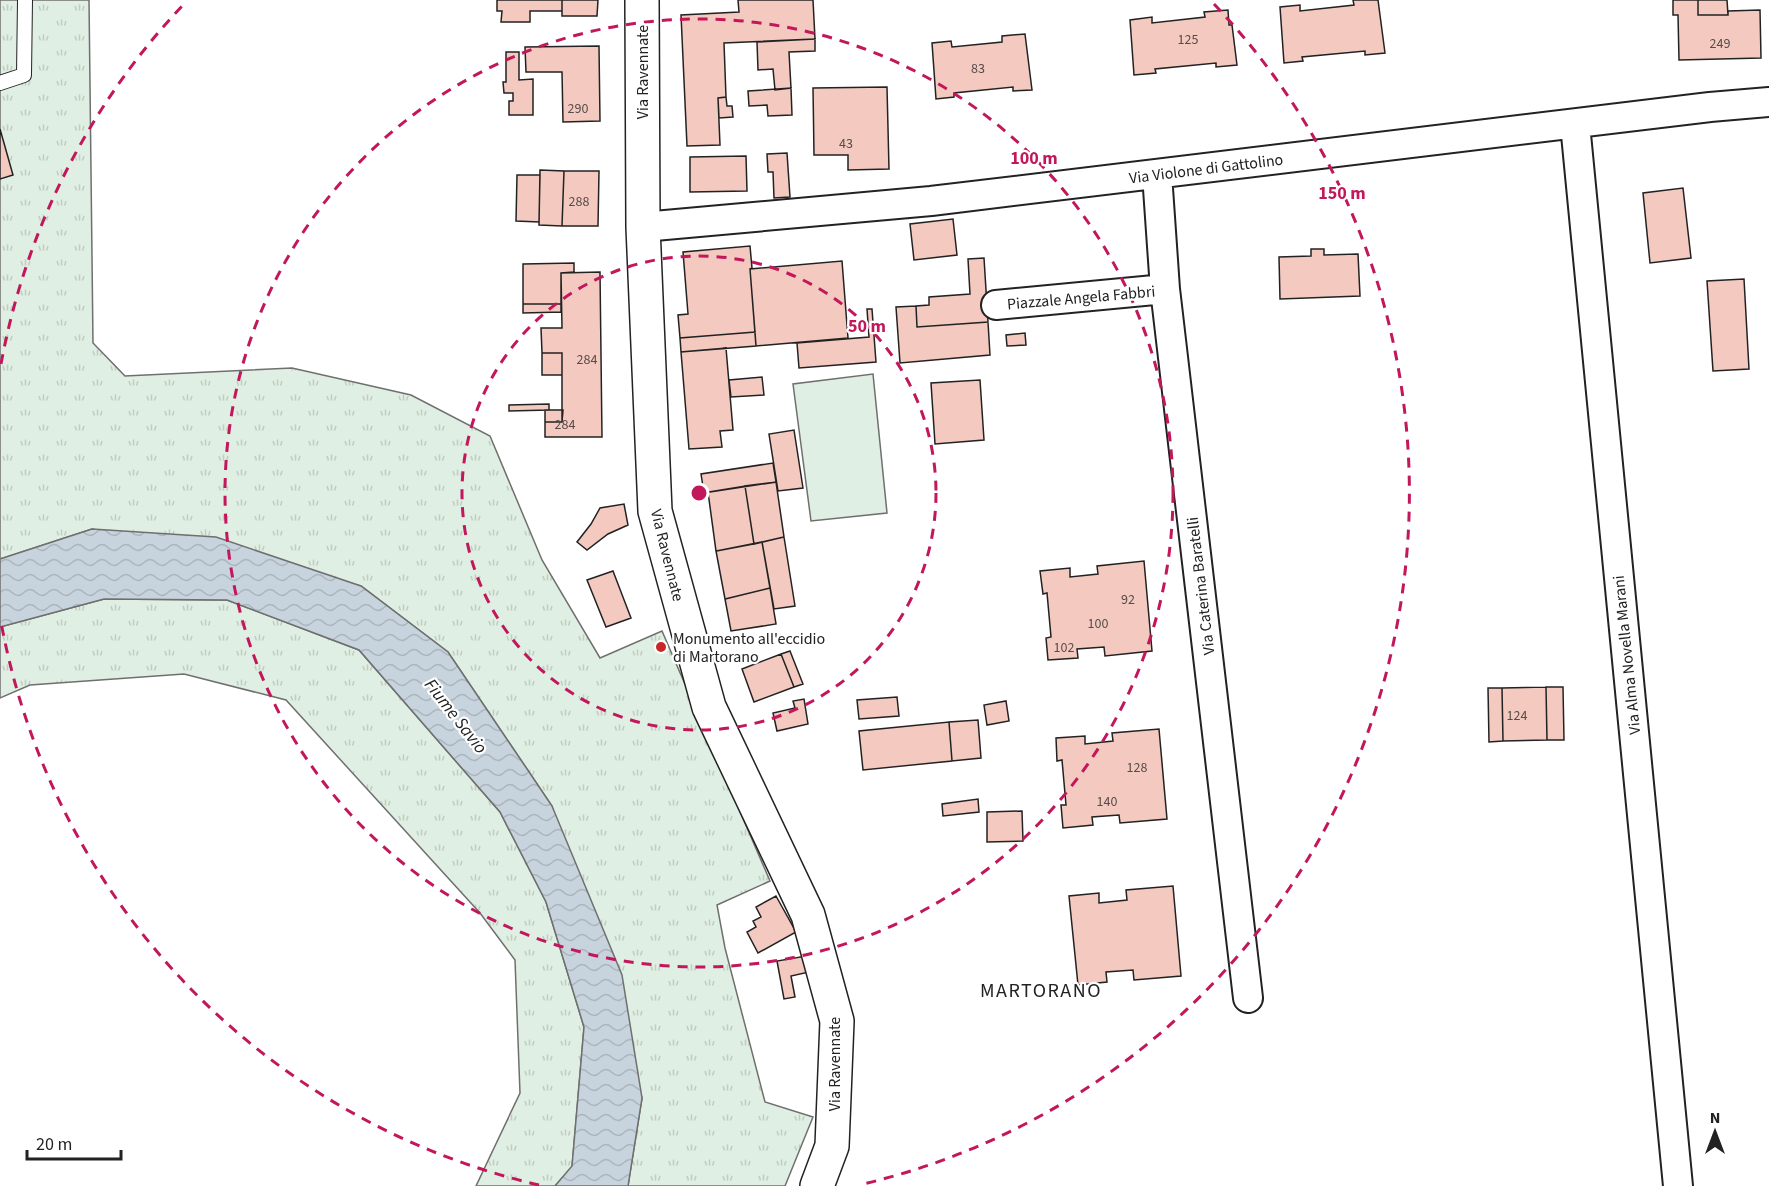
<svg xmlns="http://www.w3.org/2000/svg" width="1769" height="1186" font-family="'Source Sans 3',sans-serif">
  <defs>
    <pattern id="grass-tufts" width="24" height="20" patternUnits="userSpaceOnUse" patternTransform="scale(1.5)"><rect width="24" height="20" fill="#e0efe3"/><path d="M3 7l-1-3M5 7V3M7 7l1-3M15 17l-1-3M17 17v-4M19 17l1-3" fill="none" stroke="#c0cdc2"/></pattern>
    <pattern id="water-waves" width="16" height="10" patternUnits="userSpaceOnUse" patternTransform="scale(1.5)"><rect width="16" height="10" fill="#c7d3dd"/><path d="M0 5q4-4 8 0t8 0" fill="none" stroke="#abb5bd"/></pattern>
  </defs>
  <rect width="100%" height="100%" fill="#fff"/>
  <path fill="url(#grass-tufts)" stroke="#6f6f6f" stroke-width="1.5" d="M0 0H89L93 343 125 376 292 368 411 395 490 436 542 560 600 658 662 631 770 881 717 905 725 948 765 1102 813 1117 785 1186H628L642 1098 552 806 448 652 361 586 92 529 0 559Z
    M104 599 227 600 359 650 500 812 546 902 584 1027 572 1167 555 1186H476L520 1093 515 960 480 913 286 700 184 674 30 685 0 698V627Z"/>
  <path fill="#e0efe3" stroke="#6f6f6f" stroke-width="1.5" d="M873 374 887 513 811 521 793 384Z"/>
  <path fill="url(#water-waves)" stroke="#6f6f6f" stroke-width="1.5" d="M92 529 216 537 361 586 448 652 552 806 622 975 642 1098 628 1186H555L572 1166 584 1027 546 902 500 812 359 650 227 600 104 599 0 627V559Z"/>
  <path fill="#f3c9c0" stroke="#222" stroke-width="1.5" d="M497 0H562V11H530V22H501L502 11H497Z
    M562 0H598L597 16H562Z
    M738 0H813L815 39 724 43 726 97 718 98 720 145 687 146 681 15 739 12Z
    M1353 0H1378L1385 53 1365 55V51L1302 57 1303 61 1284 63 1280 7 1300 5V11L1354 5Z
    M1673 0H1698V15H1728V11L1760 10 1761 58 1679 60 1678 15H1673Z
    M1698 0H1727L1728 15H1698Z
    M1228 10 1229 25H1232L1237 65 1216 67V63L1155 69 1156 73 1134 75 1130 20 1152 17V23L1205 17 1204 12Z
    M1025 34 1032 90 1013 91V87L954 93V97L936 99 932 43 951 41 952 47 1002 42V36Z
    M815 39V51L789 52 791 88 775 90 773 69 758 70 757 42Z
    M599 46 600 121 563 122 562 72H526L525 47Z
    M506 52H519V80L533 79V115H509V101H513V93H504L503 82H506Z
    M887 87 889 169 848 170V155H814L813 88Z
    M791 88 792 115 768 116 767 105 749 106 748 91Z
    M726 97 727 106H732L733 117 719 118 718 98Z
    M0 129 13 175 0 179Z
    M787 153 790 197 774 198 773 172H768L767 154Z
    M746 156 747 191 690 192V157Z
    M540 170 564 171 562 226 539 225Z
    M564 171H599L598 226H562Z
    M517 175H540L539 222 516 221Z
    M1683 188 1691 258 1650 263 1643 193Z
    M953 219 957 255 914 260 910 224Z
    M750 246 752 268 750 269 755 332 680 338 678 315 688 314 683 252Z
    M1311 249H1324V255L1358 254 1360 296 1280 299 1279 257 1311 256Z
    M984 258 988 322 917 327 916 306 929 305V297L970 294 968 259Z
    M842 261 848 338 756 346 750 269Z
    M574 263V272L561 273V304H523V264Z
    M600 272 602 437H545V422H562V353H542L541 328H562L561 273Z
    M1744 279 1749 369 1713 371 1707 281Z
    M523 304H561V312L523 313Z
    M916 306 917 327 988 322 990 355 900 363 896 307Z
    M867 309H872L876 362 799 368 797 343 869 337Z
    M755 332 756 346 681 352 680 338Z
    M1025 333 1026 345 1007 346 1006 335Z
    M726 348 733 430 720 431 722 447 689 449 681 352Z
    M542 353H562V375H542Z
    M762 377 764 395 731 397 729 380Z
    M980 380 984 440 935 444 931 383Z
    M549 404V410L509 411V405Z
    M545 410H563L562 422H545Z
    M794 430 803 488 778 491 769 434Z
    M773 463 776 482 704 493 701 474Z
    M776 482 784 537 754 544 745 486Z
    M745 486 754 544 716 551 708 492Z
    M624 504 628 525 608 534 587 550 577 542 591 524 600 508Z
    M784 537 795 606 774 609 762 542Z
    M762 542 770 588 725 599 716 551Z
    M1144 561 1152 651 1105 656 1104 647 1077 649 1078 658 1048 660 1046 638 1051 637 1047 593 1043 594 1040 571 1070 568V577L1098 574 1097 566Z
    M613 571 631 618 606 627 587 580Z
    M770 588 776 624 731 631 725 599Z
    M790 651 803 684 794 687 781 654Z
    M781 654 794 687 754 702 742 669Z
    M1546 687 1547 740 1503 741 1502 688Z
    M1546 687H1563L1564 740H1547Z
    M1488 688H1502L1503 741 1489 742Z
    M897 697 899 716 859 719 857 700Z
    M804 699 808 724 777 731 773 713 795 708 793 701Z
    M1006 701 1009 721 987 725 984 705Z
    M978 720 981 758 952 761 949 722Z
    M949 722 952 761 863 770 859 731Z
    M1159 729 1167 819 1120 823 1119 815 1092 817 1093 825 1063 828 1061 805H1066L1062 760 1057 761 1056 738 1085 736V744L1113 741 1112 733Z
    M978 799 979 812 943 816 942 804Z
    M1022 811 1023 841 987 842V812Z
    M1173 886 1181 976 1134 980 1133 970 1106 972 1107 982 1078 985 1069 896 1099 893V903L1127 900 1126 890Z
    M776 896 796 932 758 953 747 932 756 927 753 921 761 917 756 907Z
    M806 956 809 972 791 976 795 997 784 999 777 961Z"/>
  <g fill="none" stroke-linecap="round" stroke-linejoin="round">
    <g stroke="#222" stroke-width="16">
      <path id="lane" d="M0 83 24 75 25 0"/>
    </g>
    <g stroke="#222" stroke-width="32">
      <path id="street" d="M1575 124 1678 1186
        M1157 174 1165 289 1248 998
        M643 227 931 201 1710 107 1769 102
        M996 305 1165 289"/>
    </g>
    <g stroke="#222" stroke-width="36">
      <path id="secondary" d="M642 0 643 227 655 511 709 707 808 915 837 1021 832 1146 817 1186"/>
    </g>
    <use href="#lane" stroke="#fff" stroke-width="14"/>
    <use href="#street" stroke="#fff" stroke-width="28"/>
    <use href="#secondary" stroke="#fff" stroke-width="33"/>
  </g>
  <g fill="none" stroke="#c2185b" stroke-width="3" stroke-dasharray="10 8">
    <circle cx="699" cy="493" r="237"/>
    <circle cx="699" cy="493" r="474"/>
    <path d="M539 1185A710 710 0 0 1 1 622M1 364A710 710 0 0 1 184 4M1214 4A710 710 0 0 1 859 1185"/>
  </g>
  <circle fill="#c62828" stroke="#fff" stroke-width="2" cx="661" cy="647" r="6"/>
  <g text-anchor="middle" stroke-width="4.5" stroke-linejoin="round" paint-order="stroke">
    <g font-size="14" fill="#564c4a">
      <text x="1188" y="44">125</text>
      <text x="1720" y="48">249</text>
      <text x="978" y="73">83</text>
      <text x="578" y="113">290</text>
      <text x="846" y="148">43</text>
      <text x="579" y="206">288</text>
      <text x="587" y="364">284</text>
      <text x="565" y="429">284</text>
      <text x="1128" y="604">92</text>
      <text x="1098" y="628">100</text>
      <text x="1064" y="652">102</text>
      <text x="1517" y="720">124</text>
      <text x="1137" y="772">128</text>
      <text x="1107" y="806">140</text>
    </g>
    <g font-size="16" fill="#222" stroke="#fff">
      <text transform="translate(642 72) rotate(-90)" y="6">Via Ravennate</text>
      <text transform="translate(1206 168) rotate(-7)" y="6">Via Violone di Gattolino</text>
      <text transform="translate(1081 297) rotate(-5)" y="6">Piazzale Angela Fabbri</text>
      <text transform="translate(668 555) rotate(76)" y="6">Via Ravennate</text>
      <text transform="translate(1200 586) rotate(-97)" y="6">Via Caterina Baratelli</text>
      <text transform="translate(1626 655) rotate(-96)" y="6">Via Alma Novella Marani</text>
      <text transform="translate(834 1064) rotate(-90)" y="6">Via Ravennate</text>
    </g>
    <g font-size="16" fill="#222" stroke="#fff" text-anchor="start">
      <text x="673" y="644">Monumento all'eccidio<tspan x="673" dy="18">di Martorano</tspan></text>
    </g>
    <g font-size="18" font-style="italic" fill="#222" stroke="#fff">
      <text transform="translate(456 716) rotate(52)" y="6">Fiume Savio</text>
    </g>
    <g font-size="20" letter-spacing="1.5" fill="#222" stroke="#fff">
      <text x="1041" y="997">MARTORANO</text>
    </g>
  </g>
  <circle cx="699" cy="493" r="9" fill="#c2185b" stroke="#fff" stroke-width="3"/>
  <g font-size="18" text-anchor="middle" font-weight="bold" fill="#c2185b" stroke="#fff" stroke-width="4.5" stroke-linejoin="round" paint-order="stroke">
    <text x="1034" y="164">100 m</text>
    <text x="1342" y="199">150 m</text>
    <text x="867" y="332">50 m</text>
  </g>
  <g transform="translate(1715 1132)" stroke="#ffffff" stroke-width="4.5" paint-order="stroke">
  <path d="M0-4.5L10 22L0 15L-10 22Z" fill="#222222"/>
  <text y="-9" font-size="16" font-weight="bold" text-anchor="middle" fill="#222222">N</text>
  </g>
  <path d="M27 1150v9h94v-9" fill="none" stroke="#222222" stroke-width="3"/>
  <text x="36" y="1150" font-size="18" fill="#222222" stroke="#ffffff" stroke-width="4.5" paint-order="stroke">20 m</text>
</svg>
